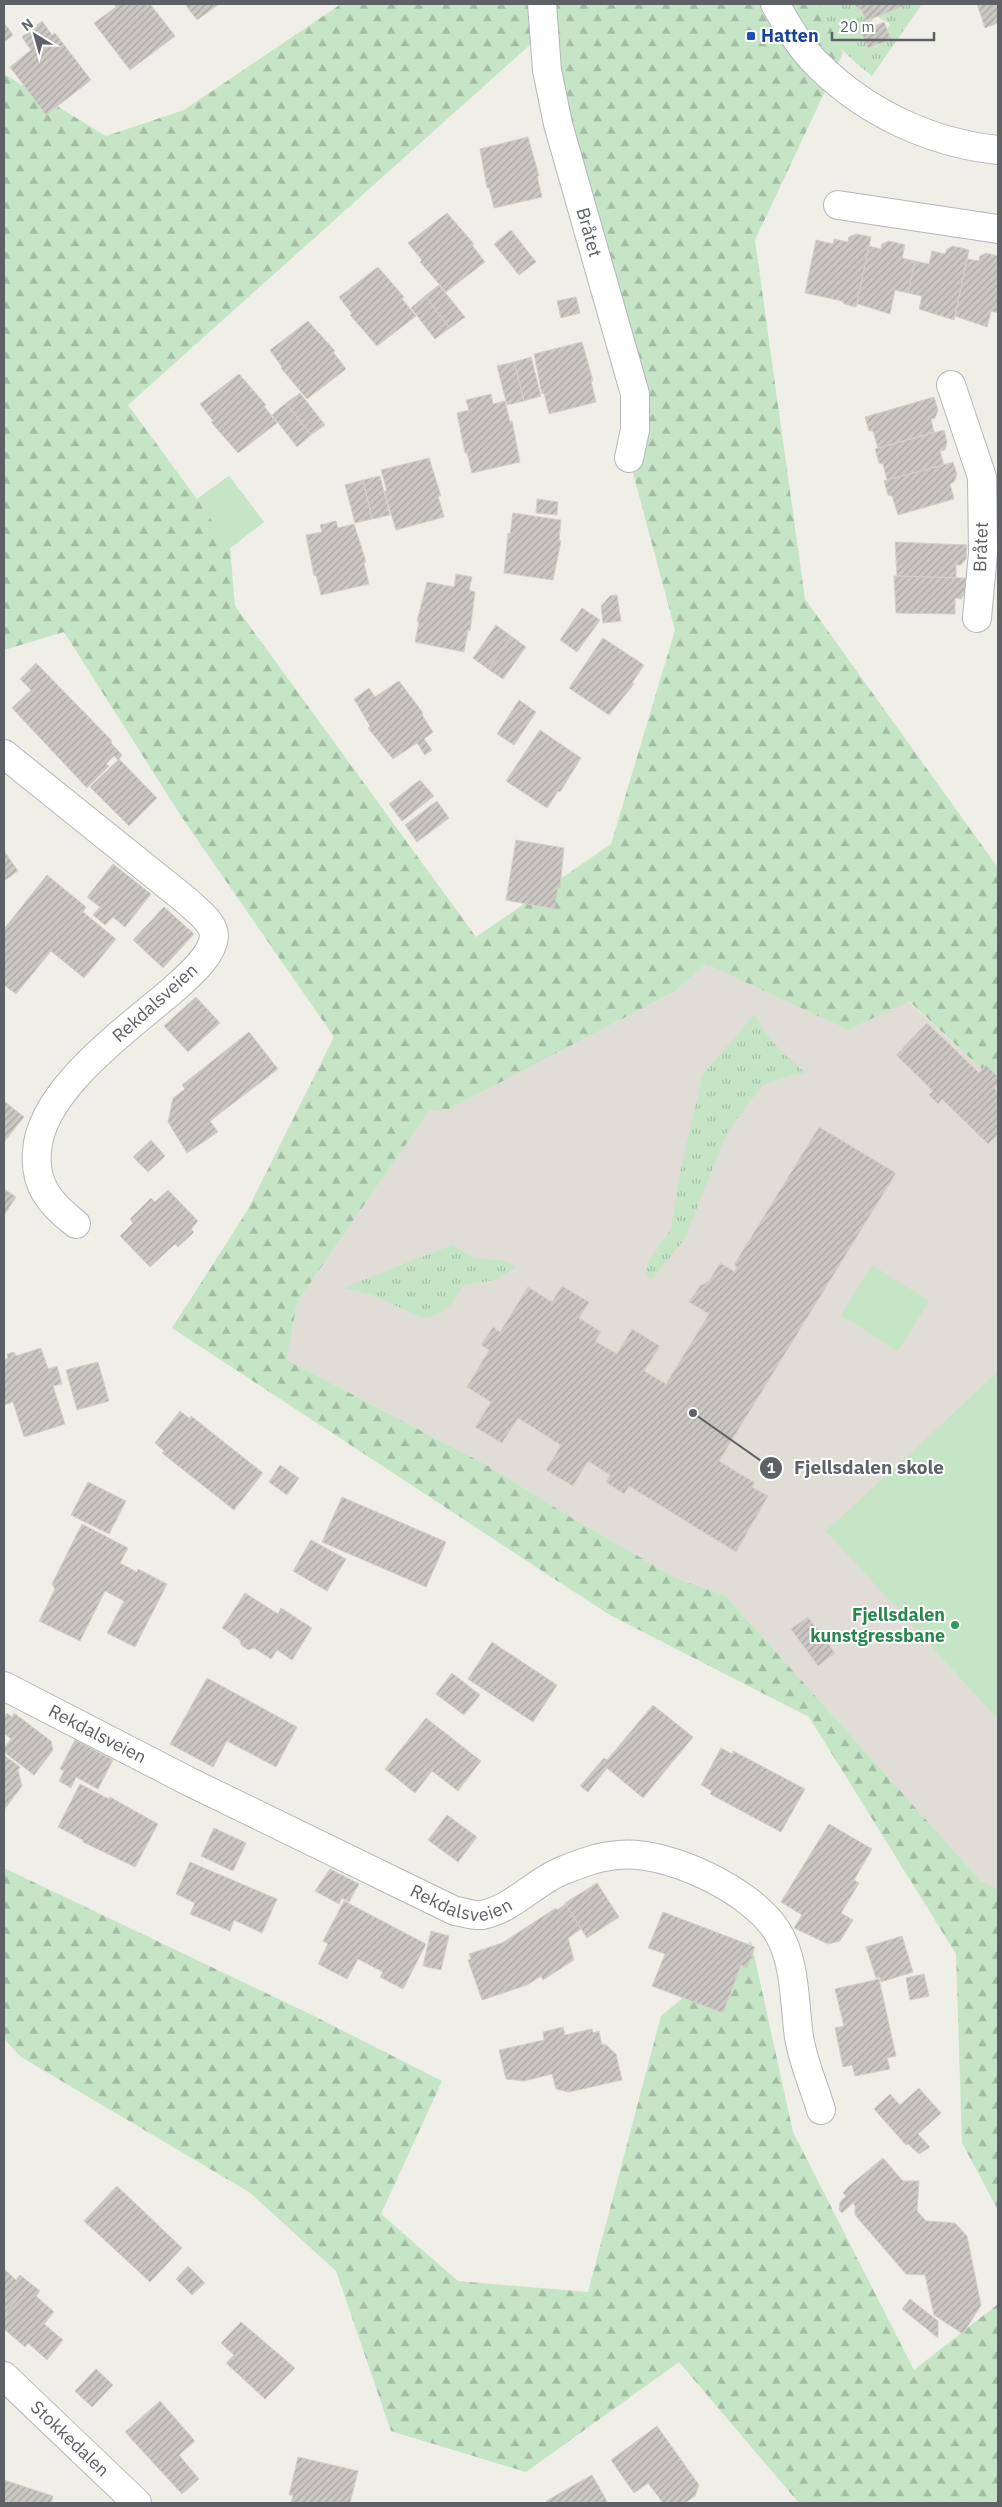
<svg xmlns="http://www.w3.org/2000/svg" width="1002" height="2507" font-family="'IBM Plex Sans',sans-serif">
  <defs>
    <pattern id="grass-tufts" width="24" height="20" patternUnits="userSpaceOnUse" patternTransform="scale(1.25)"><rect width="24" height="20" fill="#c5e5c6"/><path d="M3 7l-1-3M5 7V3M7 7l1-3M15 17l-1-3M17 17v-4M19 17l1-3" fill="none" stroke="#a3bda5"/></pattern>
    <pattern id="forest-firs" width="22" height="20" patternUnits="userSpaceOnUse" patternTransform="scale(1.25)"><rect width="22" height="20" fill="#c5e5c6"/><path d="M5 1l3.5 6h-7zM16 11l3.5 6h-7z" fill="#a3bda5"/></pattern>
    <pattern id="building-hatch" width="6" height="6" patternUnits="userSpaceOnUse" patternTransform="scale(1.25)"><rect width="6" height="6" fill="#cbc8c4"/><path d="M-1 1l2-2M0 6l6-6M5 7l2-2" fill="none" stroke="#a8a6a3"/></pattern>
  </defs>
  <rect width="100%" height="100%" fill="#efeee7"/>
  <path fill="#dfddd5" d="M706 964 848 1030 908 1001 998 1084V1889L980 1880 725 1595 678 1579 572 1518 490 1467 287 1360 297 1302 429 1111 449 1109 674 992Z"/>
  <path fill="url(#grass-tufts)" fill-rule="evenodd" d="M809 4H857L860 10 874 4H922L872 76C841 52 829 37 809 4ZM875 15 890 24 876 47 862 39Z
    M755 1014C767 1039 784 1055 806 1073L793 1075 763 1085 750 1101 727 1133 684 1240 652 1279 645 1274 649 1259 671 1230 682 1163 703 1074Z
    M452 1245 474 1258 506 1261 516 1267 495 1280 464 1285 450 1305 438 1314 423 1318 372 1295 343 1288Z"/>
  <path fill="url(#forest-firs)" fill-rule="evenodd" d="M341 4H819L843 53 755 240 805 599 996 865 998 864V1084L909 1001 848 1030 706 964 674 992 449 1109 429 1111 297 1302 287 1360 490 1467 572 1518 678 1579 725 1595 980 1880 998 1889V2210L962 2143 956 1954 809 1717 608 1614 172 1328 247 1211 334 1037 183 819 64 632 4 650V74L106 136 184 110ZM541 35 635 394 629 458 675 630 611 844 476 937 235 606 230 548 264 522 229 476 197 499 128 405Z
    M4 1868 314 2016 442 2081 381 2214 458 2281 588 2292 661 2016 751 1941 793 2132 914 2370 998 2304V2503H799L679 2362 526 2472 391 2431 336 2271 249 2192 21 2057 4 2039Z"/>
  <path fill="#c5e5c6" d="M229 476 264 522 230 548 197 499Z
    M872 1265 929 1301 898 1351 841 1315Z
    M998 1372V1719L826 1531Z"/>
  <path fill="url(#building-hatch)" stroke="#d4d0c5" d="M114 4H150L175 36 130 70 94 23 116 7Z
    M185 4H219L197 20Z
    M855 4H908L866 21 861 9 858 10Z
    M977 4H998V23L985 28Z
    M42 21 52 35 55 33 91 80 46 115 10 67 31 50 22 37Z
    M884 22 891 39 868 48 861 32Z
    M5 24 13 35 4 42V25Z
    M528 137 539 176H537L542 197 494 208 489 188H487L480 149Z
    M447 213 474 244 472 245 485 262 446 292 420 262 422 260 408 243Z
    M511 230 536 262 519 275 494 244Z
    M856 234 871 237 856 307 844 304 842 301 805 293 816 240 833 244 834 239 848 242 849 237Z
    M889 241 905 245 902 258 915 261 908 293 895 290 890 314 858 304 856 307 869 246 881 249 882 244Z
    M953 246 969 250 954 320 919 309 922 296 908 293 915 261 929 264 932 251 945 254 947 249Z
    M986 253 998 256V313L991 311 987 327 955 316 967 259 979 261 980 256Z
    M378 267 404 297 402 299 416 316 377 346 350 315 352 314 339 297Z
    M439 285 465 317 450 328 425 296Z
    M425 296 450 328 435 339 411 308Z
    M576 297 580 313 561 318 557 301Z
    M308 321 335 351 333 352 346 369 307 399 281 368 282 367 270 350Z
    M582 342 593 381H591L596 402 549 414 544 393 542 394 534 354Z
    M531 357 541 396 524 401 514 362Z
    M514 362 524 401 507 405 497 366Z
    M239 374 266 405 264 406 277 423 238 453 211 422 213 421 200 404Z
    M300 393 325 425 311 435 286 403Z
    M491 394 493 404 505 401 510 422 512 421 520 462 472 473 467 453H465L457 413 469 410 466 400Z
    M934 397 938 410 935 418 931 419 934 432 878 448 873 431H869L865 417Z
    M286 403 311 435 297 447 272 415Z
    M944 430 947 442 945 450 940 451 944 465 887 480 883 464 879 463 875 449Z
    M429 458 441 496H438L444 517 396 530 384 491H387L381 470Z
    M953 462 957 474 954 482 950 484 954 499 898 515 892 496 888 495 884 481Z
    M380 476 390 515 372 519 363 480Z
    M363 480 372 519 355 523 345 485Z
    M537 499 558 502 557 515 536 513Z
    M513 513 561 520 559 540 561 541 553 580 504 573 508 533 510 534Z
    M336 521 338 528 354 524 366 562 364 563 369 584 321 595 316 575 314 576 306 535 322 532 320 525Z
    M895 542 967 545 966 559 961 565H956V578L897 576Z
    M456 574 472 577 469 590 475 592 470 631 468 630 464 652 415 642 419 622 417 621 427 582 454 587Z
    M894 576 966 578V592L961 599 955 598V614L896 613Z
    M617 595 621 621 603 623 601 606 610 596Z
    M582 608 600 620 577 652 560 640Z
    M496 625 511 636 488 669 473 658Z
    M511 636 526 647 503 679 488 669Z
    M603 638 644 665 632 683 634 684 609 715 569 688Z
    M36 663 112 741 111 743 122 755 118 760 114 756 106 764 109 766 87 788 12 708 31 690 20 679Z
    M399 681 423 713 422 715 433 732 424 739 432 750 425 755 417 743 393 759 368 728 370 726 354 699 369 688 375 697Z
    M519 700 536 712 514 745 497 734Z
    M540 730 581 758 560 792 558 791 547 808 506 781Z
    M119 759 157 798 129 826 90 787Z
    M420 780 434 796 402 821 389 804Z
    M437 801 449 818 417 842 405 825Z
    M516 840 564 848 560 888H558L554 909 506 900Z
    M4 851 18 871 4 881Z
    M113 864 151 894 125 927 113 917 105 925 93 915 100 907 87 897Z
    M47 875 86 907 83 912 116 939 84 978 51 951 16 994 4 985V929Z
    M164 907 194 934 163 968 133 940Z
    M196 997 220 1023 188 1052 164 1026Z
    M927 1023 979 1073 986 1065 998 1077V1084L994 1088 998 1092V1134L988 1144 942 1099 938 1104 929 1095 933 1091 896 1055Z
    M249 1032 278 1069 210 1121 218 1132 187 1153 168 1122 173 1098 185 1089 182 1085Z
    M4 1101 24 1117 4 1142Z
    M819 1127 896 1173 719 1461 755 1483 752 1487 768 1496 736 1552 629 1486 624 1494 606 1482 610 1475 588 1461 573 1486 546 1470 561 1445 518 1418 502 1443 475 1427 491 1402 467 1387 489 1350 481 1345 493 1327 500 1332 528 1287 552 1302 562 1286 589 1302 579 1318 601 1332 595 1341 617 1354 632 1329 660 1346 644 1371 666 1384 709 1314 689 1302 700 1286 709 1281 720 1263 735 1272 737 1267 734 1265Z
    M151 1140 165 1156 148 1172 133 1157Z
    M4 1189 16 1197 4 1215Z
    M168 1190 198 1221 191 1229 194 1232 178 1247 175 1244 150 1267 120 1236 133 1223 130 1219 151 1198 155 1202Z
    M41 1348 48 1369 57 1366 62 1384 53 1386 65 1424 24 1437 13 1402 4 1405V1360L8 1358 7 1354 14 1352 16 1356Z
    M98 1362 109 1401 77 1410 66 1370Z
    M180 1411 190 1419 191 1416 263 1473 234 1510 162 1453 164 1451 155 1443Z
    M280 1465 299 1478 287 1495 269 1482Z
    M88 1482 126 1501 109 1534 71 1515Z
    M342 1497 446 1542 426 1587 322 1542Z
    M82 1524 128 1548 120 1563 137 1572 138 1569 167 1584 135 1647 107 1633 124 1601 105 1591 80 1641 39 1621 55 1589 52 1584Z
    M311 1540 346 1559 327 1591 293 1571Z
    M245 1593 278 1614 281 1608 312 1628 292 1660 277 1650 271 1659 254 1648 248 1650 241 1645 240 1640 222 1628Z
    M808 1617 835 1653 818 1666 791 1629Z
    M492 1642 557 1685 533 1722 468 1679Z
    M452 1673 480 1695 464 1715 436 1694Z
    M207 1678 297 1727 276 1767 227 1741 213 1767 170 1744Z
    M653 1705 693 1737 643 1798 607 1768 588 1792 580 1786 604 1758 607 1760Z
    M7 1713 12 1717 14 1713 51 1741 53 1750 34 1775 4 1752V1748L11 1739 4 1733V1717Z
    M426 1718 481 1761 458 1791 432 1771 415 1793 385 1769Z
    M75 1740 113 1760 98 1789 76 1777 71 1788 59 1781 64 1771 60 1769Z
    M721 1748 732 1754 733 1751 805 1789 781 1832 710 1794 712 1791 701 1785Z
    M4 1755 20 1767 18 1770 22 1786 4 1810Z
    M80 1784 109 1799 110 1797 158 1824 135 1867 83 1842V1840L58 1827Z
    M447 1815 477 1837 458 1862 428 1840Z
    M829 1824 872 1849 854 1880 859 1883 841 1913 853 1920 840 1941 828 1944 794 1928 802 1915 781 1902Z
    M214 1828 246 1843 233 1871 201 1856Z
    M190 1862 277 1899 262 1933 234 1920 230 1931 190 1914 195 1903 176 1894Z
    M330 1869 359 1884 349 1902 342 1898 339 1904 315 1891Z
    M597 1883 619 1917 587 1938 565 1903Z
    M344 1901 426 1944 403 1989 380 1977 383 1972 358 1959 347 1979 318 1964 328 1944 323 1941Z
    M566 1904 581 1929 568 1938 574 1960 543 1980 541 1976 527 1985 482 2000 468 1960 471 1959 469 1954 502 1943 556 1908 557 1910Z
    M663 1912 755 1947 747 1968 741 1965 723 2013 652 1986 665 1954 648 1948Z
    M431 1931 449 1936 441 1970 423 1966Z
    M902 1936 913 1972 881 1982 880 1977 876 1978 866 1947Z
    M924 1974 929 1996 910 2000 906 1978Z
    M879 1979 896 2056 887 2058 890 2069 855 2076 852 2065 843 2067 835 2028 844 2026 835 1989Z
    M563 2027 565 2035 592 2029 593 2033 599 2031 602 2045 605 2044 616 2054 622 2080 569 2092 556 2089 552 2074 524 2081 506 2079 499 2050 544 2040 543 2032Z
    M919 2088 941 2113 918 2134 930 2147 919 2154 908 2144 906 2145 874 2109 890 2094 900 2105Z
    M883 2158 903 2181H919L917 2211 926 2221 955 2223 967 2236 981 2305 963 2334 934 2315 925 2275 906 2274 855 2215V2206L853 2203 842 2213 839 2210 840 2202 846 2196 843 2193 848 2187Z
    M117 2186 182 2248 150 2282 84 2221Z
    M188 2266 205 2283 192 2295 176 2279Z
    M4 2269 16 2280 20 2275 30 2283 4 2315Z
    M30 2283 40 2291 36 2296 54 2312 44 2324 63 2340 47 2360 28 2343 25 2347 4 2329V2315Z
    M910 2299 938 2321V2338L902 2309Z
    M241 2322 295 2368 265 2399 226 2363 234 2355 221 2343Z
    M96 2369 113 2385 92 2407 75 2391Z
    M160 2401 195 2441 179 2455 199 2479 182 2494 125 2432Z
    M657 2426 699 2485 695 2496 685 2503H663L648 2483 634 2493 611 2460Z
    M298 2457 358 2471 350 2503H291L293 2495H289Z
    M592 2475 608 2503H548L546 2501Z
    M4 2480 53 2496 51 2503H4Z"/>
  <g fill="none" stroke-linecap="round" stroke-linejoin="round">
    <g stroke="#b4b6ba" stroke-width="30">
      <g id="street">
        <path id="s1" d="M542 4 547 70 558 124 635 394V430L629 458"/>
        <path d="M838 205 998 229"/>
        <path d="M951 385 982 477 983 553 977 618"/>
        <path d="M4 754 187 901C196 910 214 922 214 936 213 956 187 977 174 989 129 1028 41 1089 37 1151 34 1185 50 1204 76 1224"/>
        <path id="s2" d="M4 1686 190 1782 455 1911C463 1912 474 1916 482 1915 513 1909 535 1881 564 1870 582 1863 600 1856 619 1855 667 1850 751 1890 777 1931 796 1961 794 2003 799 2037 803 2062 814 2086 821 2110"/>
        <path id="s3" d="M4 2376 137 2503"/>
      </g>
    </g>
    <g stroke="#b5b8bd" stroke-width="30">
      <path id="secondary" d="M775 4C787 25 801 49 819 66 867 113 931 143 998 150"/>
    </g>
    <use href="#street" stroke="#fff" stroke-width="28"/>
    <use href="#secondary" stroke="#fff" stroke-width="28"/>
  </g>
  <rect fill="#1a4fb4" stroke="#fff" stroke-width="2" x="746" y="31" width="10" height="10" rx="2.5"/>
  <circle fill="#2e9e5b" stroke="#fff" stroke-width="2" cx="955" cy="1625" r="5"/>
  <g text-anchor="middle" stroke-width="4" stroke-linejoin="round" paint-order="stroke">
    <g font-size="18" font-weight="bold" fill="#164399" stroke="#fff" text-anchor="start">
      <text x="761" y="42">Hatten</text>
    </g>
    <g font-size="18" fill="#5e6166" stroke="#fff">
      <text dy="6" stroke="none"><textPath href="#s1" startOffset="234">Bråtet</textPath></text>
      <text transform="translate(981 547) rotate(-88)" y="6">Bråtet</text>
      <text transform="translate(155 1003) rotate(-42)" y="6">Rekdalsveien</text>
      <text dy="6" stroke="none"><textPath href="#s2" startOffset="105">Rekdalsveien</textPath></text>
      <text dy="6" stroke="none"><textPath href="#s2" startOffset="509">Rekdalsveien</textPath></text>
      <text dy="6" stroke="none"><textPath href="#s3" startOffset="91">Stokkedalen</textPath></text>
    </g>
    <g font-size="18" font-weight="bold" fill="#27864d" stroke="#fff" text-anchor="end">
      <text x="945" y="1621">Fjellsdalen<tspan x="945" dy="21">kunstgressbane</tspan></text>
    </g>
  </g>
  <path fill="none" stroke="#5e6166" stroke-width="2" d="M693 1413L771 1468"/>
  <g fill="#5e6166" stroke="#fff" stroke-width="2">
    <circle cx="693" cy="1413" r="5"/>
    <circle cx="771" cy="1468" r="12"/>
  </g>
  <g font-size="15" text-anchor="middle" font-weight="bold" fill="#fff">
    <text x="771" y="1473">1</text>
  </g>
  <g font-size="19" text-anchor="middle" font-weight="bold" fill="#5e6166" stroke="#fff" stroke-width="4" stroke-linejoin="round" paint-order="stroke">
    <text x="869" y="1474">Fjellsdalen skole</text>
  </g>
  <rect width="1002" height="2507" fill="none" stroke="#5e6166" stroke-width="10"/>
  <g transform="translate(35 35) rotate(323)" stroke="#ffffff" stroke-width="4" paint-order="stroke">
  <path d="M0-4L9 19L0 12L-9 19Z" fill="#5e6166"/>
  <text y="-8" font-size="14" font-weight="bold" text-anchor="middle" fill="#5e6166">N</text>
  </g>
  <path d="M832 32v8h102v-8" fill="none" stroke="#5e6166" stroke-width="2.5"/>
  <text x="840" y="32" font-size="15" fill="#5e6166" stroke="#ffffff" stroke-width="4" paint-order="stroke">20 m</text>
</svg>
